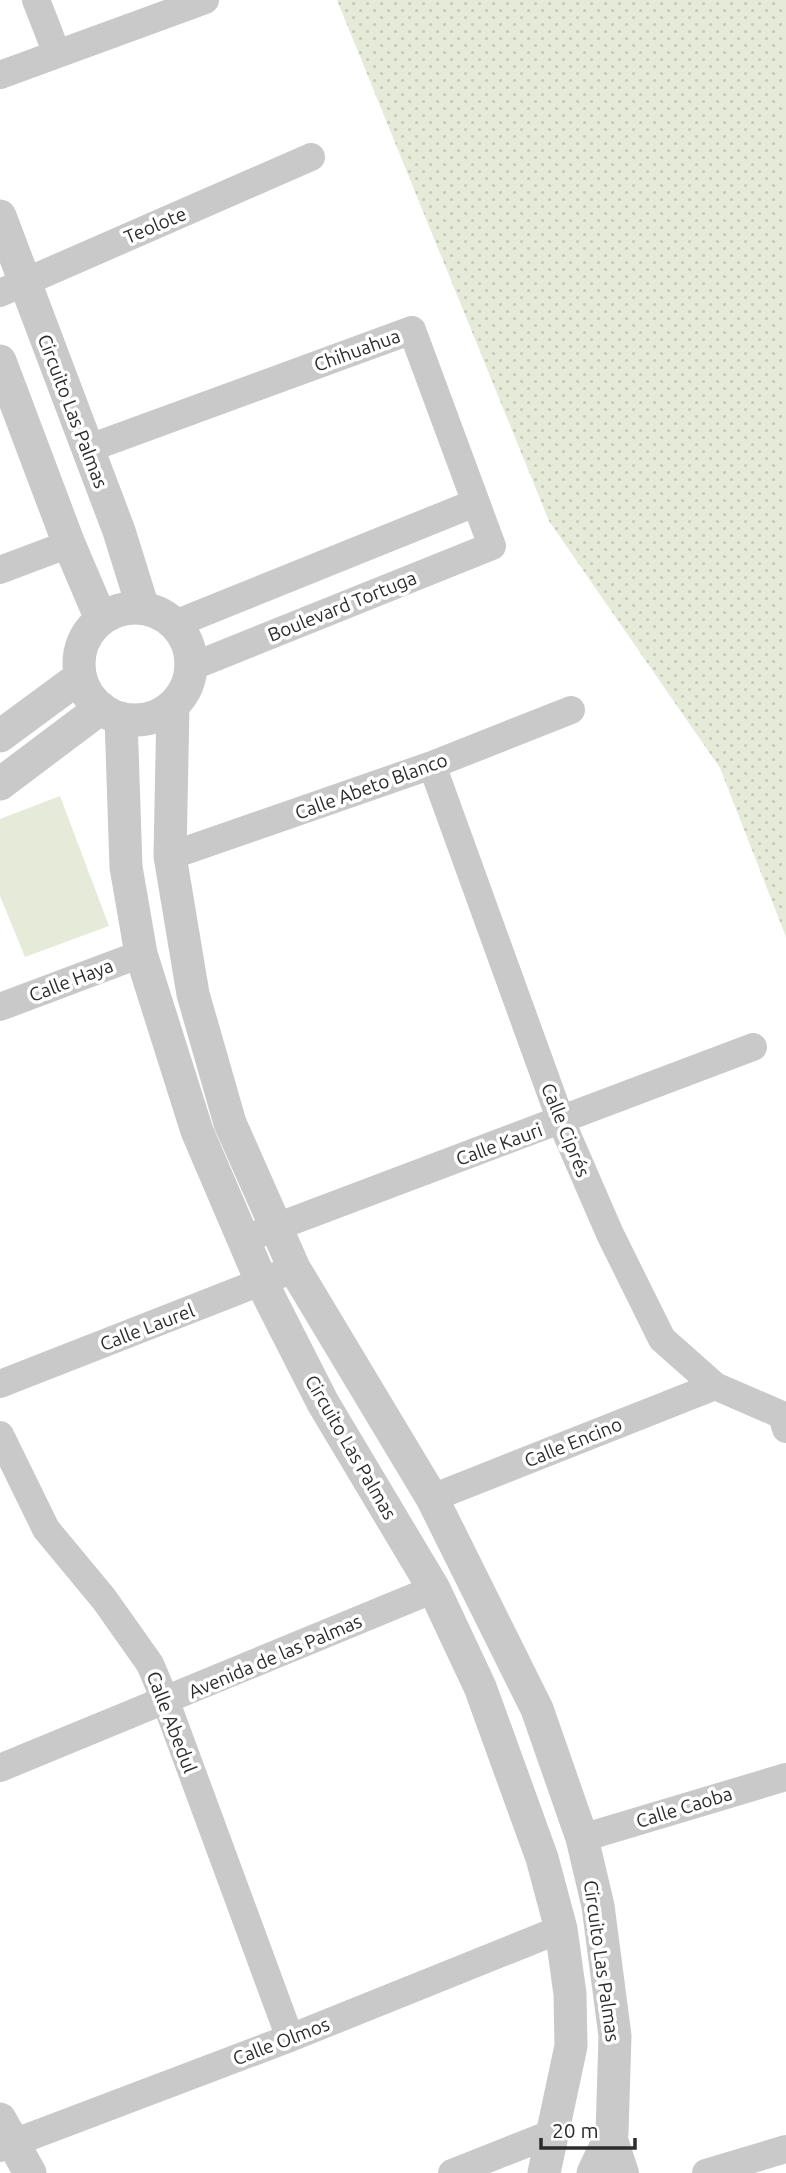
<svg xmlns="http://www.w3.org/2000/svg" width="786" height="2173" font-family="Ubuntu,sans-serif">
  <defs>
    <pattern id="grass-dots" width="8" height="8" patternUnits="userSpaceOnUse" patternTransform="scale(1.75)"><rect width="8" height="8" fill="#e6ebd9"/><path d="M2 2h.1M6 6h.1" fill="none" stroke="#c5caba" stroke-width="1.8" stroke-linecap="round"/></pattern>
  </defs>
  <rect width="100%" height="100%" fill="#fff"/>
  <path fill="url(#grass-dots)" d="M337 0H786V937L720 768 549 521Z"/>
  <path fill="#e6ebd9" d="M60 796 109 926 25 957 0 896V819Z"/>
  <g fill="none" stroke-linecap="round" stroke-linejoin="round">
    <path stroke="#c9c9c9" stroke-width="28" d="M36 0 57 54
      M0 75 205 0
      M0 293 311 157
      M87 449 412 330 492 546 191 667
      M0 570 69 544
      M175 624 475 503
      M432 765 561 1121 610 1234 662 1339 715 1386 782 1415 786 1429
      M170 856 432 765 571 710
      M0 1007 141 954
      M258 1234 753 1047
      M0 1384 281 1274
      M0 1435 46 1529 104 1599 150 1664 166 1702 290 2038
      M432 1498 715 1386
      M0 1768 434 1589
      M582 1838 786 1777
      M612 2133 625 2173
      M0 2148 290 2038 561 1929
      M452 2173 553 2133
      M706 2173 786 2149"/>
    <path stroke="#c9c9c9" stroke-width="33" d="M0 216 119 531 143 608
      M0 361 69 544 101 619
      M79 664a56 56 0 1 1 112 0a56 56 0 1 1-112 0Z
      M173 706 170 856 193 994 230 1123 294 1268 432 1498 537 1709 582 1838 598 1906 615 2036 612 2133 593 2173
      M121 718 126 867 141 954 197 1131 262 1283 323 1403 434 1589 480 1687 542 1858 561 1929 570 1994 571 2046 544 2173
      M0 736 80 677
      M0 784 101 708
      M0 2119 30 2173"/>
  </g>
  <g text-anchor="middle" stroke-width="7" stroke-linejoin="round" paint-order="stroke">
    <g font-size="19" fill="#2c2c2c" stroke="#fff">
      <text transform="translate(155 225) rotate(-23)" y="7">Teolote</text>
      <text transform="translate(357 350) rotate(-20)" y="7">Chihuahua</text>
      <text transform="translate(73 411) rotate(69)" y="7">Circuito Las Palmas</text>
      <text transform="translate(342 606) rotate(-22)" y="7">Boulevard Tortuga</text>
      <text transform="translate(371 786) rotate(-20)" y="7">Calle Abeto Blanco</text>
      <text transform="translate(71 980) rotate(-21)" y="7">Calle Haya</text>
      <text transform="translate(566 1130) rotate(68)" y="7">Calle Ciprés</text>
      <text transform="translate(499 1144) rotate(-20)" y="7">Calle Kauri</text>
      <text transform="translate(147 1327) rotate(-21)" y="7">Calle Laurel</text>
      <text transform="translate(573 1442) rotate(-22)" y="7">Calle Encino</text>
      <text transform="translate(351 1447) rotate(60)" y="7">Circuito Las Palmas</text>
      <text transform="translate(275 1656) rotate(-23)" y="7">Avenida de las Palmas</text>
      <text transform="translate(172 1722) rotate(69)" y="7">Calle Abedul</text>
      <text transform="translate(684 1807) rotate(-17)" y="7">Calle Caoba</text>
      <text transform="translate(602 1961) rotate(82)" y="7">Circuito Las Palmas</text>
      <text transform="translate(281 2041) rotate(-21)" y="7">Calle Olmos</text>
    </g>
  </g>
  <path d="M541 2138v10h94v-10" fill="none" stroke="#2c2c2c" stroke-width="3.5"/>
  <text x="552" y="2138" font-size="21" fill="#2c2c2c" stroke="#ffffff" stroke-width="5" paint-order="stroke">20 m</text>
</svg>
